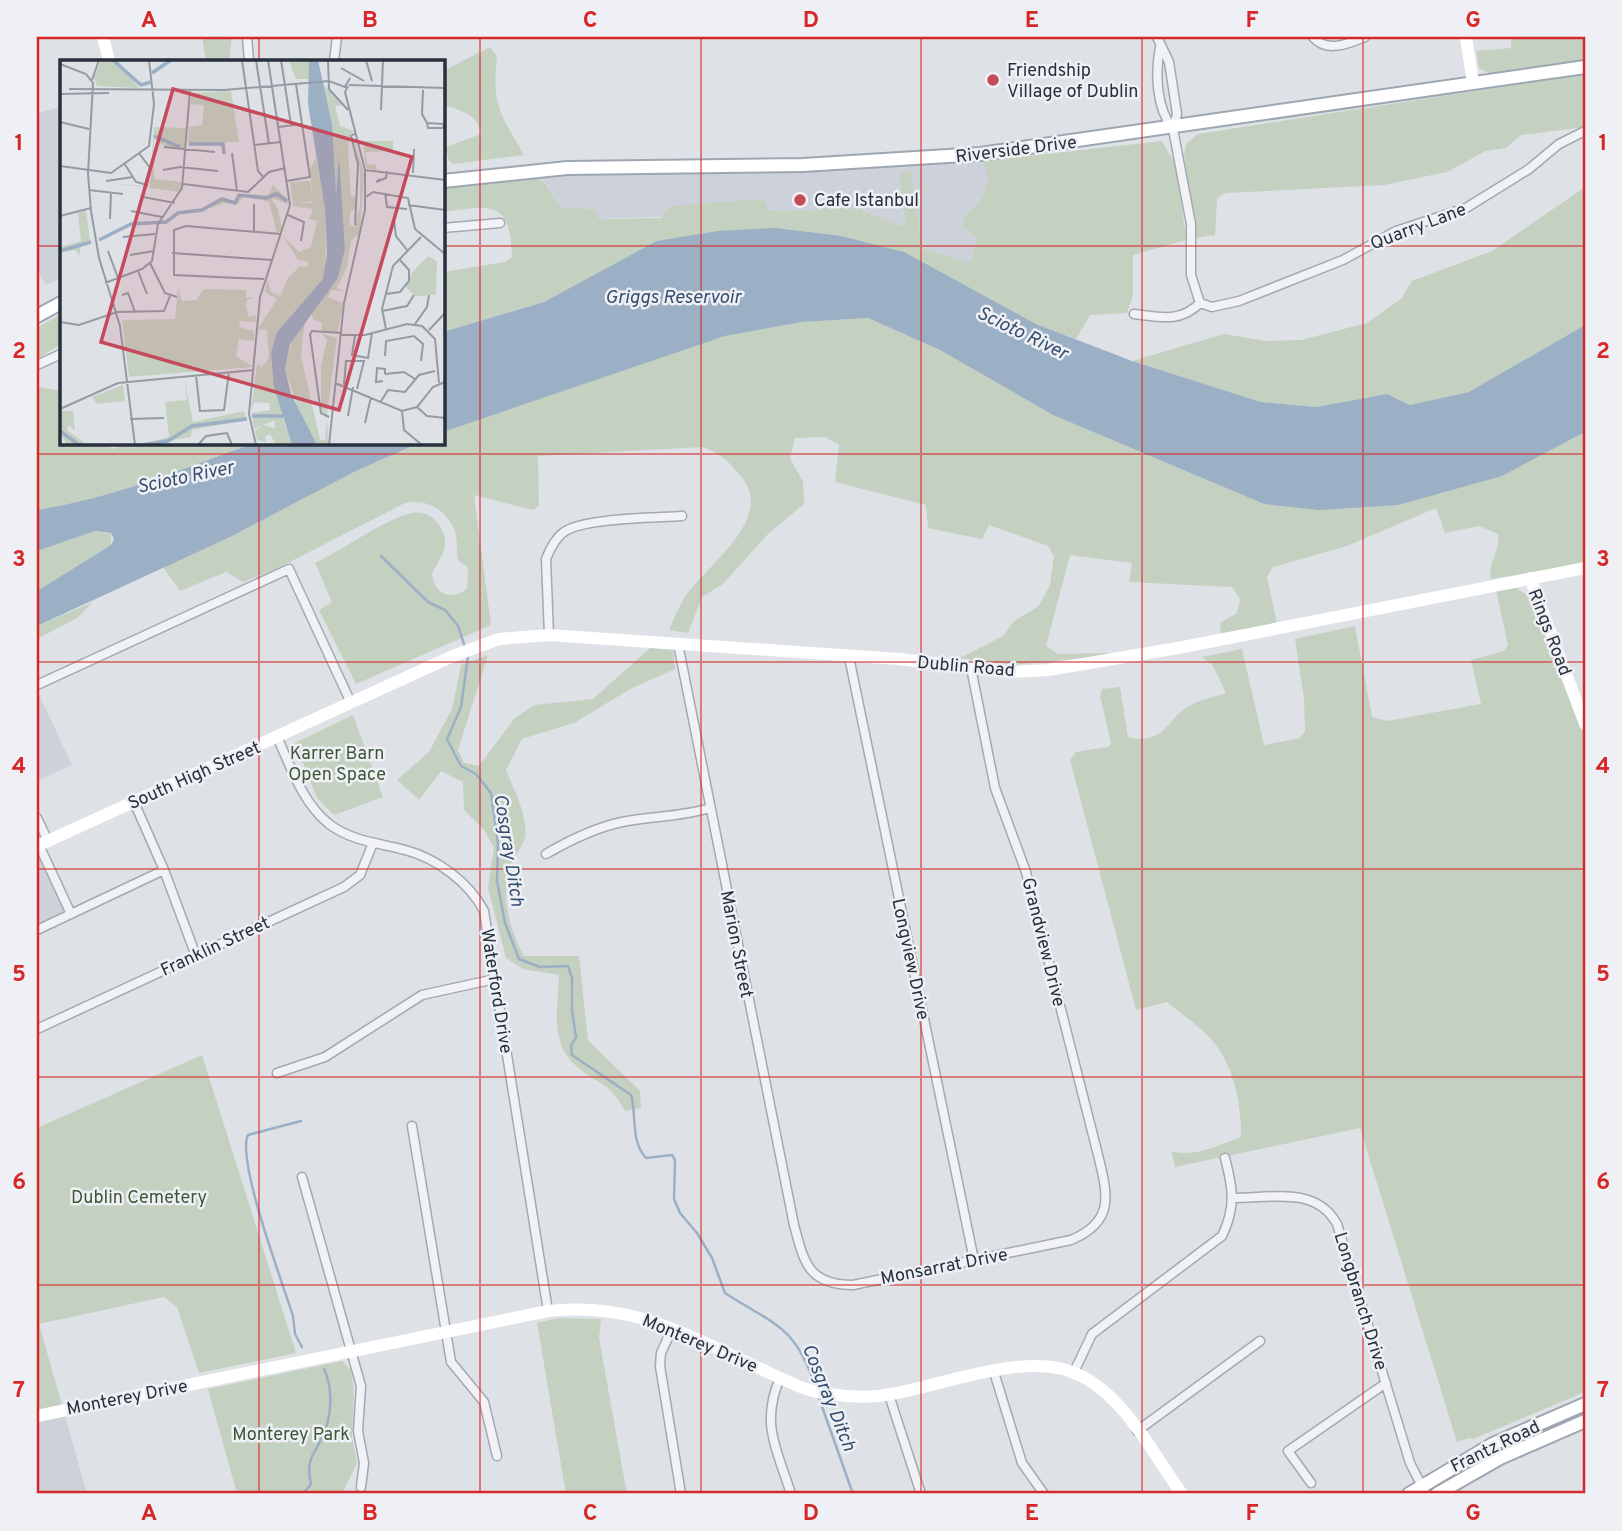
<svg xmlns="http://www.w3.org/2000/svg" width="1622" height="1531" font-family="Overpass,sans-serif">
  <rect width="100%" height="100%" fill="#dee2e7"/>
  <path fill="#cdd1d9" d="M61 107V279L45 285 37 268V113Z
    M940 159 982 161 989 173 988 187 977 207 963 218V227L976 237 972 260 968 262 922 248 912 173 904 171 899 176 906 222 900 226 858 209 825 205 818 211 599 219 594 209 560 207 547 184 536 178 534 167Z
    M37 690 72 765 37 781Z
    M37 811 49 838 38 843 74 916 37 933Z
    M62 1405 87 1494H37V1410Z"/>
  <path fill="#c4d0c0" d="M202 37H232L229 61H206Z
    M1511 37H1585V61L1501 73H1489L1479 68 1476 51 1511 48Z
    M490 47 497 56C492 107 499 111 524 155L454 164 449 161 446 147 481 134C480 115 458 109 443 105V71Z
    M1585 74V127L1521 135 1506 148 1486 151 1447 172 1384 185 1226 193 1217 198 1215 235 1195 238 1184 153 1187 143 1198 134Z
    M1162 141 1177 167 1186 240 1133 255V295L1127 313 1090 315 1076 339 1036 324 568 290 544 302 443 332V272L505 262 512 257C510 199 492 206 443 212V189L536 178 546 184 560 207 594 209 599 219 662 218 671 206 763 199 769 211H818L825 205 858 209 900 226 906 222 899 176 904 171 912 173 922 248 968 262 972 260 976 237 963 227V218C982 203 996 183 982 161Z
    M1585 187V325L1470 392 1410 405 1387 394 1316 407 1261 402 1132 361 1224 334 1265 341 1301 340 1367 323 1401 299 1412 281 1492 251Z
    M61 314V344L37 359V328Z
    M868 318 940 350 1053 415 1264 504 1502 476 1585 432V563L1491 579C1487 563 1501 551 1498 534L1479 526 1445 533 1436 508 1347 546 1273 567 1267 577 1277 624 1221 635 1220 623 1237 613 1240 599 1232 587 1129 582 1132 563 1070 555 1046 646 1058 654 1108 653 1105 656 1014 665 960 658 1003 636 1014 621 1039 606 1050 585 1054 556 1048 546 989 525 982 539 928 528 926 505 835 482 839 445 825 437 795 438 790 458 803 482 804 504 768 534 723 584 702 597 688 633 669 630C674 618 679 606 686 595 709 564 777 516 740 475 728 461 720 453 702 447L538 456 539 506 533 510 474 495 491 625 356 684 319 610 332 602 315 563C341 551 386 518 412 513 423 511 433 516 439 525 453 546 440 557 432 574 435 595 450 601 467 589L468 568 458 560C456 551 458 541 455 532 448 510 425 497 403 504L276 569 243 582 226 572 180 591 163 567 230 537 356 471 419 443H443V432L462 424 725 336 802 322Z
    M37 387 61 391V443H107L112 449 133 443H254C183 469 112 498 37 510Z
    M95 531 111 534V545L37 591V551Z
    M1516 588 1531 597 1585 736V1392L1473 1439 1469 1438 1457 1442 1360 1128 1175 1167 1171 1151C1194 1158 1219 1145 1241 1137 1242 1105 1233 1062 1210 1038 1198 1025 1181 1014 1167 1002L1136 1010 1070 760 1076 752 1108 747 1111 743 1100 696 1102 689 1120 687 1128 737C1165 746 1167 718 1189 706 1199 700 1214 697 1226 693L1213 666 1202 657 1242 649 1264 745 1300 738 1305 731 1304 699 1295 639 1355 626 1372 717 1387 721 1481 704 1471 660 1504 651 1508 645 1496 590Z
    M93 602 77 618 37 639V626Z
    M650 648 673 650 675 669 632 688 574 723 522 739 506 770C513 787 529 819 525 838 522 848 513 857 510 867 500 898 510 929 524 956H579L588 1040 640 1091 641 1108 625 1111C609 1080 596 1085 574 1064 550 1043 558 1003 559 975L523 969 506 958 488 888 494 847 484 830 464 810 463 782 441 771 419 800 397 780 429 752 452 709 461 665 488 655 458 750 464 763 479 766 514 719 534 705 593 699Z
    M353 715 383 797 334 815 317 798 295 743Z
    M202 1055 296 1353 199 1373 177 1307 164 1297 39 1324 62 1405 37 1410V1128Z
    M559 1318 601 1319 599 1338 627 1494H566L537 1323Z
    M342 1361 351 1370 354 1392 352 1437 357 1463 342 1494H237L208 1389Z"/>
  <path fill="#9bafc5" d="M775 228 841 236 904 252 1036 324 1132 361 1261 402 1316 407 1387 394 1410 405 1469 392 1585 325V432L1502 476 1398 505 1319 510 1264 504 1053 415 940 350 868 318 802 322 725 336 443 432V332L544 302 657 241 718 231Z
    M254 443H419L356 471 230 537 37 626V591L111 545 114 539 111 533 95 531 37 551V510C112 498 183 469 254 443Z"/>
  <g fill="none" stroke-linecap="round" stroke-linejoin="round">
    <path stroke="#9bafc5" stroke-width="2.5" d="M381 556 428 602 445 610 458 626 465 647
      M468 656 461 707 447 739 461 766 476 774 491 793 498 843 497 881 505 923 519 959 540 967 568 966 572 978V1010L576 1037 571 1046 572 1055 631 1095C637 1114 630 1141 646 1158L672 1155 675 1160 674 1199 680 1213 697 1233 712 1258 725 1293C774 1325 794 1324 815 1385
      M301 1121 248 1135C236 1160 283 1284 293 1316L295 1334 302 1347
      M819 1398 853 1494
      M303 1494 311 1484C305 1457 315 1455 324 1433 332 1413 333 1388 324 1369"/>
    <g stroke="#a4a9b1" stroke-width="11">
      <path id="street" d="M247 37 249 61
        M1157 37 1169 62 1177 114 1173 129
        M1313 37C1326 53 1348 44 1365 37
        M1160 47C1155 73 1156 108 1173 129L1191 224V275L1200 303 1212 307 1239 301 1343 260 1396 231 1466 208 1529 169 1559 144 1585 131
        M334 61 337 37
        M443 228 500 223
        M1134 314C1160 317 1180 323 1200 303
        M37 365 61 354
        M549 635 546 559C550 549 555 538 564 532 583 518 656 518 682 516
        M678 644 794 1225C804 1262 808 1285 853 1285L1071 1240C1117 1221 1107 1192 1097 1151L1026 872 995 788 971 668
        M849 657 974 1260
        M37 685 289 569 351 703
        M277 737C291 767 302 802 329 824 351 841 379 843 405 850 436 858 469 882 484 911L548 1311
        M134 802 164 870 196 956
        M37 818 48 841
        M39 845 71 914
        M546 854C570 840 594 828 622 822 651 816 681 817 710 808
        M37 930 164 870
        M37 1029 344 887 360 875 373 843
        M277 1073 325 1057 422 995 495 979
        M412 1126 451 1362 484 1402 497 1456
        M302 1177 361 1386 358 1431 364 1463 361 1487
        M1234 1198C1272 1198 1316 1186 1337 1224L1410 1463 1426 1494
        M672 1329 661 1353 660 1366 681 1494
        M994 1372 1022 1463 1044 1494
        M1074 1372 1092 1334 1222 1236C1236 1207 1233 1188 1225 1158
        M780 1378C760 1424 777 1449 791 1494
        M889 1395 921 1494
        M1137 1431 1260 1341
        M1311 1483 1288 1451 1386 1383"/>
    </g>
    <g stroke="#9ea6b2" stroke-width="16">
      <path id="primary" d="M443 181 567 168 803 165 980 154 1585 67
        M37 316 61 303
        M1409 1494 1493 1444 1585 1404
        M1437 1494 1500 1458 1585 1421"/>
    </g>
    <use href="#street" stroke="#f1f2f5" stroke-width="8"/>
    <path stroke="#fff" stroke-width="12" d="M103 37 109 61
      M1466 37 1473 83
      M1530 578 1585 724
      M37 846 453 656 499 639 549 635 899 659 1010 672 1048 670 1178 648 1585 568
      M37 1416 548 1311C634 1302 684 1334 759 1368 781 1378 805 1392 829 1394 849 1397 871 1398 892 1394 942 1385 1020 1354 1069 1371 1121 1388 1152 1453 1182 1494"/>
    <use href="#primary" stroke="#fff" stroke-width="12"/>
  </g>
  <path fill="none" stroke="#d62828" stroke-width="2" stroke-opacity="0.55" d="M259 37V61M480 37V1494M701 37V1494M921 37V1494M1142 37V1494M1363 37V1494M37 246H61M443 246H1585M259 443V1494M37 454H1585M37 662H1585M37 869H1585M37 1077H1585M37 1285H1585"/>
  <g fill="#c54a5c" stroke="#eef0f5" stroke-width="2.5">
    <circle cx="993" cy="80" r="7"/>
    <circle cx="800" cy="200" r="7"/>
  </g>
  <g text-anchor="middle" stroke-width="5" stroke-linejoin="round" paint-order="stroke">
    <g font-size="18" fill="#28303d" stroke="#eef0f5" text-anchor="start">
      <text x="1007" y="76">Friendship<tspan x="1007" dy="21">Village of Dublin</tspan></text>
      <text x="814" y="206">Cafe Istanbul</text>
    </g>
    <g font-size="18" fill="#28303d" stroke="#eef0f5">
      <text transform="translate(1016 149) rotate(-7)" y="6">Riverside Drive</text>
      <text transform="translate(1418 226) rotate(-21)" y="6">Quarry Lane</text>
      <text transform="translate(1550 632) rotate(69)" y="6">Rings Road</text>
      <text transform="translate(966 666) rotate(5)" y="6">Dublin Road</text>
      <text transform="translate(194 775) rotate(-24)" y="6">South High Street</text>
      <text transform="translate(1044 942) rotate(76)" y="6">Grandview Drive</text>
      <text transform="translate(737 944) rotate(79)" y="6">Marion Street</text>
      <text transform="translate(215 946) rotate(-25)" y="6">Franklin Street</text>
      <text transform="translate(911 959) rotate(78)" y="6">Longview Drive</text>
      <text transform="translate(497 991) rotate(81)" y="6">Waterford Drive</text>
      <text transform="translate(944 1266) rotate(-11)" y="6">Monsarrat Drive</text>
      <text transform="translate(1361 1301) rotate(73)" y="6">Longbranch Drive</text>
      <text transform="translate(700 1343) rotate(23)" y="6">Monterey Drive</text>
      <text transform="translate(127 1397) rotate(-11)" y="6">Monterey Drive</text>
      <text transform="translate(1495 1446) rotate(-26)" y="6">Frantz Road</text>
    </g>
    <g font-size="18" fill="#3d5737" stroke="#eef0f5">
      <text x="337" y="759">Karrer Barn<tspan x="337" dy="21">Open Space</tspan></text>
      <text x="139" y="1203">Dublin Cemetery</text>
      <text x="291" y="1440">Monterey Park</text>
    </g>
    <g font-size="19" font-style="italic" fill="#354e6e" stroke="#eef0f5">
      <text x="673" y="303">Griggs Reservoir</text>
      <text transform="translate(1023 332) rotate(26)" y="7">Scioto River</text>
      <text transform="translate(185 476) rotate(-12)" y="7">Scioto River</text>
      <text transform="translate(510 850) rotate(81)" y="7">Cosgray Ditch</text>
      <text transform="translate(830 1397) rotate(68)" y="7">Cosgray Ditch</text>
    </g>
  </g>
  <g transform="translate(60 60)">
    <rect width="385" height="385" fill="#dee2e7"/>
    <path d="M41 0H57L79 28 37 26 34 18ZM249 0 250 19H236L229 1ZM262 23 283 45 275 46 280 66 294 71 290 75 288 90 291 136 296 137 297 147 291 151 289 164 294 167 300 147V111L293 75 304 114 300 173 291 181 287 207 277 228 285 231 272 230 268 237 283 243 278 272 273 273 261 272 262 263 253 259 251 250 278 218 285 189 279 95 276 135 270 101 272 65ZM171 31 179 82 128 83 129 67 142 65 144 45 130 44 132 33ZM94 67 126 68 125 90 108 88 94 79V119L122 122 120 132 44 122 90 127ZM303 81H333V91L306 92 307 104 316 105 317 110 306 108ZM256 98 265 150 266 208 264 218 217 272 223 359 232 385H216L210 374 205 377 206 382 197 380 195 371 203 365 215 368V360L194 369 192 353 210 350 209 343 194 342 191 351 197 304 202 307 209 298 207 270 198 269 217 239 205 232 207 218 211 232 220 236 228 218 240 206 247 207 248 202 238 200 223 176 239 192 251 187 257 161 249 159 253 149 233 146 230 122 250 121 253 141 239 143H253L250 109ZM213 125 228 140V144L211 138 218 149 222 170 217 173 209 142 184 136 177 145 164 143 151 148 161 139 175 141 180 134 209 135ZM26 150 30 180 21 185 19 196 16 190 0 192V187L21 181 18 153ZM368 196 377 201 376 235 355 236 346 227 351 214ZM118 228 122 241 136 240 144 229 186 230V237L195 238 187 240 186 246 189 257 196 255 195 262 180 261 179 267 194 271V281L179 279 176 296 193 307 69 317 62 260 115 259ZM245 258 241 296 260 380H265L267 358 268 385H257L242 360 225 309 233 276ZM261 273 277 278 267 355 261 350V305L267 280ZM124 317 133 362 184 351 186 360 132 370 131 377 77 385 109 377 105 342 127 340ZM63 325 65 341 37 344 32 337ZM0 351H13L15 371 9 365 7 370 27 385H7L0 372Z" fill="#c4d0c0"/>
    <path d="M249 0H258L272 64 276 135 279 94 285 189 278 218 230 284 225 309 231 334 257 385H232L214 327 211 293 217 272 263 219 267 195 265 150 248 44Z" fill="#9bafc5"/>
    <path fill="none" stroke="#9bafc5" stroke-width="3.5" d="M53 0 81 25 91 22M92 13 111 0M94 76 120 87M129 84H163L164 94M39 180 71 164 106 162 118 153 142 150 162 139 175 143 179 135 206 138 217 134 227 141M0 191 31 182M192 356H223M0 371 19 385M82 385 108 381 132 366 187 359"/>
    <path fill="none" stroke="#959ba3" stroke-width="2" d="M182 0 198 111 204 118M196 0 209 84M221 0 231 65M268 0 269 29 288 50M306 0 312 21M0 4 26 14 33 23 28 114 31 151 39 198 60 266 75 385M281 8 304 21M32 20 39 0M289 25 385 28M9 29 164 30 269 21 285 27 290 18M363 30 362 54 367 63M0 34 49 33M321 50 323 0M0 62 29 69M367 63 383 64 384 68H368ZM219 67 242 64M194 85 221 82M104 87 155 92M172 93 177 131M64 103 76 122 87 125 90 108 79 93M0 106 51 113 89 86 94 44 89 0M103 110 120 107 158 111M305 110 385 120M353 113 354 89M320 119 316 122 326 118 327 111M46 121 73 117M227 121 250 117 236 24M123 124 188 132 209 112 225 108M29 130 63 134M325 133 327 147 347 149M83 137 115 143M306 137 313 132 348 138 355 169 385 194M348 145 385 150M71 151 102 157M228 155 244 162 241 181M0 156 31 148M50 159 51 132M334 160 336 176 347 190M295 165 298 104 291 76 296 73M194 172V144M63 177 95 174M48 191 58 218M112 193 212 200M70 195 94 191M90 203 105 233 117 237M78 211 87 234M204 219 114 215V170L126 166 221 174M45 223 82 209 92 201 98 164 122 128 130 30M326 234 340 232 349 221V210L339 199M62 235 68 233 75 252M322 251 347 246 354 235M0 262 19 265 57 252 104 251 110 236M355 264 367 247 369 235M326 269 322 249 333 206 361 177M369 270 385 253M280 275H305L347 264 362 266 375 279 379 323M295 276 292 295 308 298 312 273M325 296 326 281 354 276 363 284 361 301M325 314 344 312 355 319M136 315 140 351 164 350 169 312M323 321 316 322 317 308 325 309V314M275 323 342 351 357 347 373 327 385 322M284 325 286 301H304L297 329M320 343 328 330 345 332 359 315 375 311M357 347 367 356 385 358M0 349 58 323 194 310M342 351 344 370 362 385M288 356 293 327M269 357 261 353 250 274 252 271 282 273M70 359 104 358M305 363 311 337M138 385 146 376 167 373 172 385M196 385 189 354 200 237 230 145 208 0M269 385 284 243 305 150V110L285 32 288 26"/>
    <path fill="#c54a5c" fill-opacity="0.15" stroke="#c54a5c" stroke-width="3.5" d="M113 29 352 97 279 350 41 282Z"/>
    <rect width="385" height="385" fill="none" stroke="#28303d" stroke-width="3.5"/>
  </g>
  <rect width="1622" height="1531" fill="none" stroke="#eef0f5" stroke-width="77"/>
  <rect x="38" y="38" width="1546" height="1454" fill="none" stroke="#d62828" stroke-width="2.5"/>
  <g font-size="23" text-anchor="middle" font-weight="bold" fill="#d62828">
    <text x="149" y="27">A</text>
    <text x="370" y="27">B</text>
    <text x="590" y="27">C</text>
    <text x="811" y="27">D</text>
    <text x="1032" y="27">E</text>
    <text x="1252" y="27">F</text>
    <text x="1473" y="27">G</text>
    <text x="19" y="150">1</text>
    <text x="1603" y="150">1</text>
    <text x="19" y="358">2</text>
    <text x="1603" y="358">2</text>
    <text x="19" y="566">3</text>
    <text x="1603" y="566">3</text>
    <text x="19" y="773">4</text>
    <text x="1603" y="773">4</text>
    <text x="19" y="981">5</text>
    <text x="1603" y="981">5</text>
    <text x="19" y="1189">6</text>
    <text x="1603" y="1189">6</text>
    <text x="19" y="1397">7</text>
    <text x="1603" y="1397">7</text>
    <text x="149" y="1520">A</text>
    <text x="370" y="1520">B</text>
    <text x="590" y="1520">C</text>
    <text x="811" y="1520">D</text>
    <text x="1032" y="1520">E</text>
    <text x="1252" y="1520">F</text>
    <text x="1473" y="1520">G</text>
  </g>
</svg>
